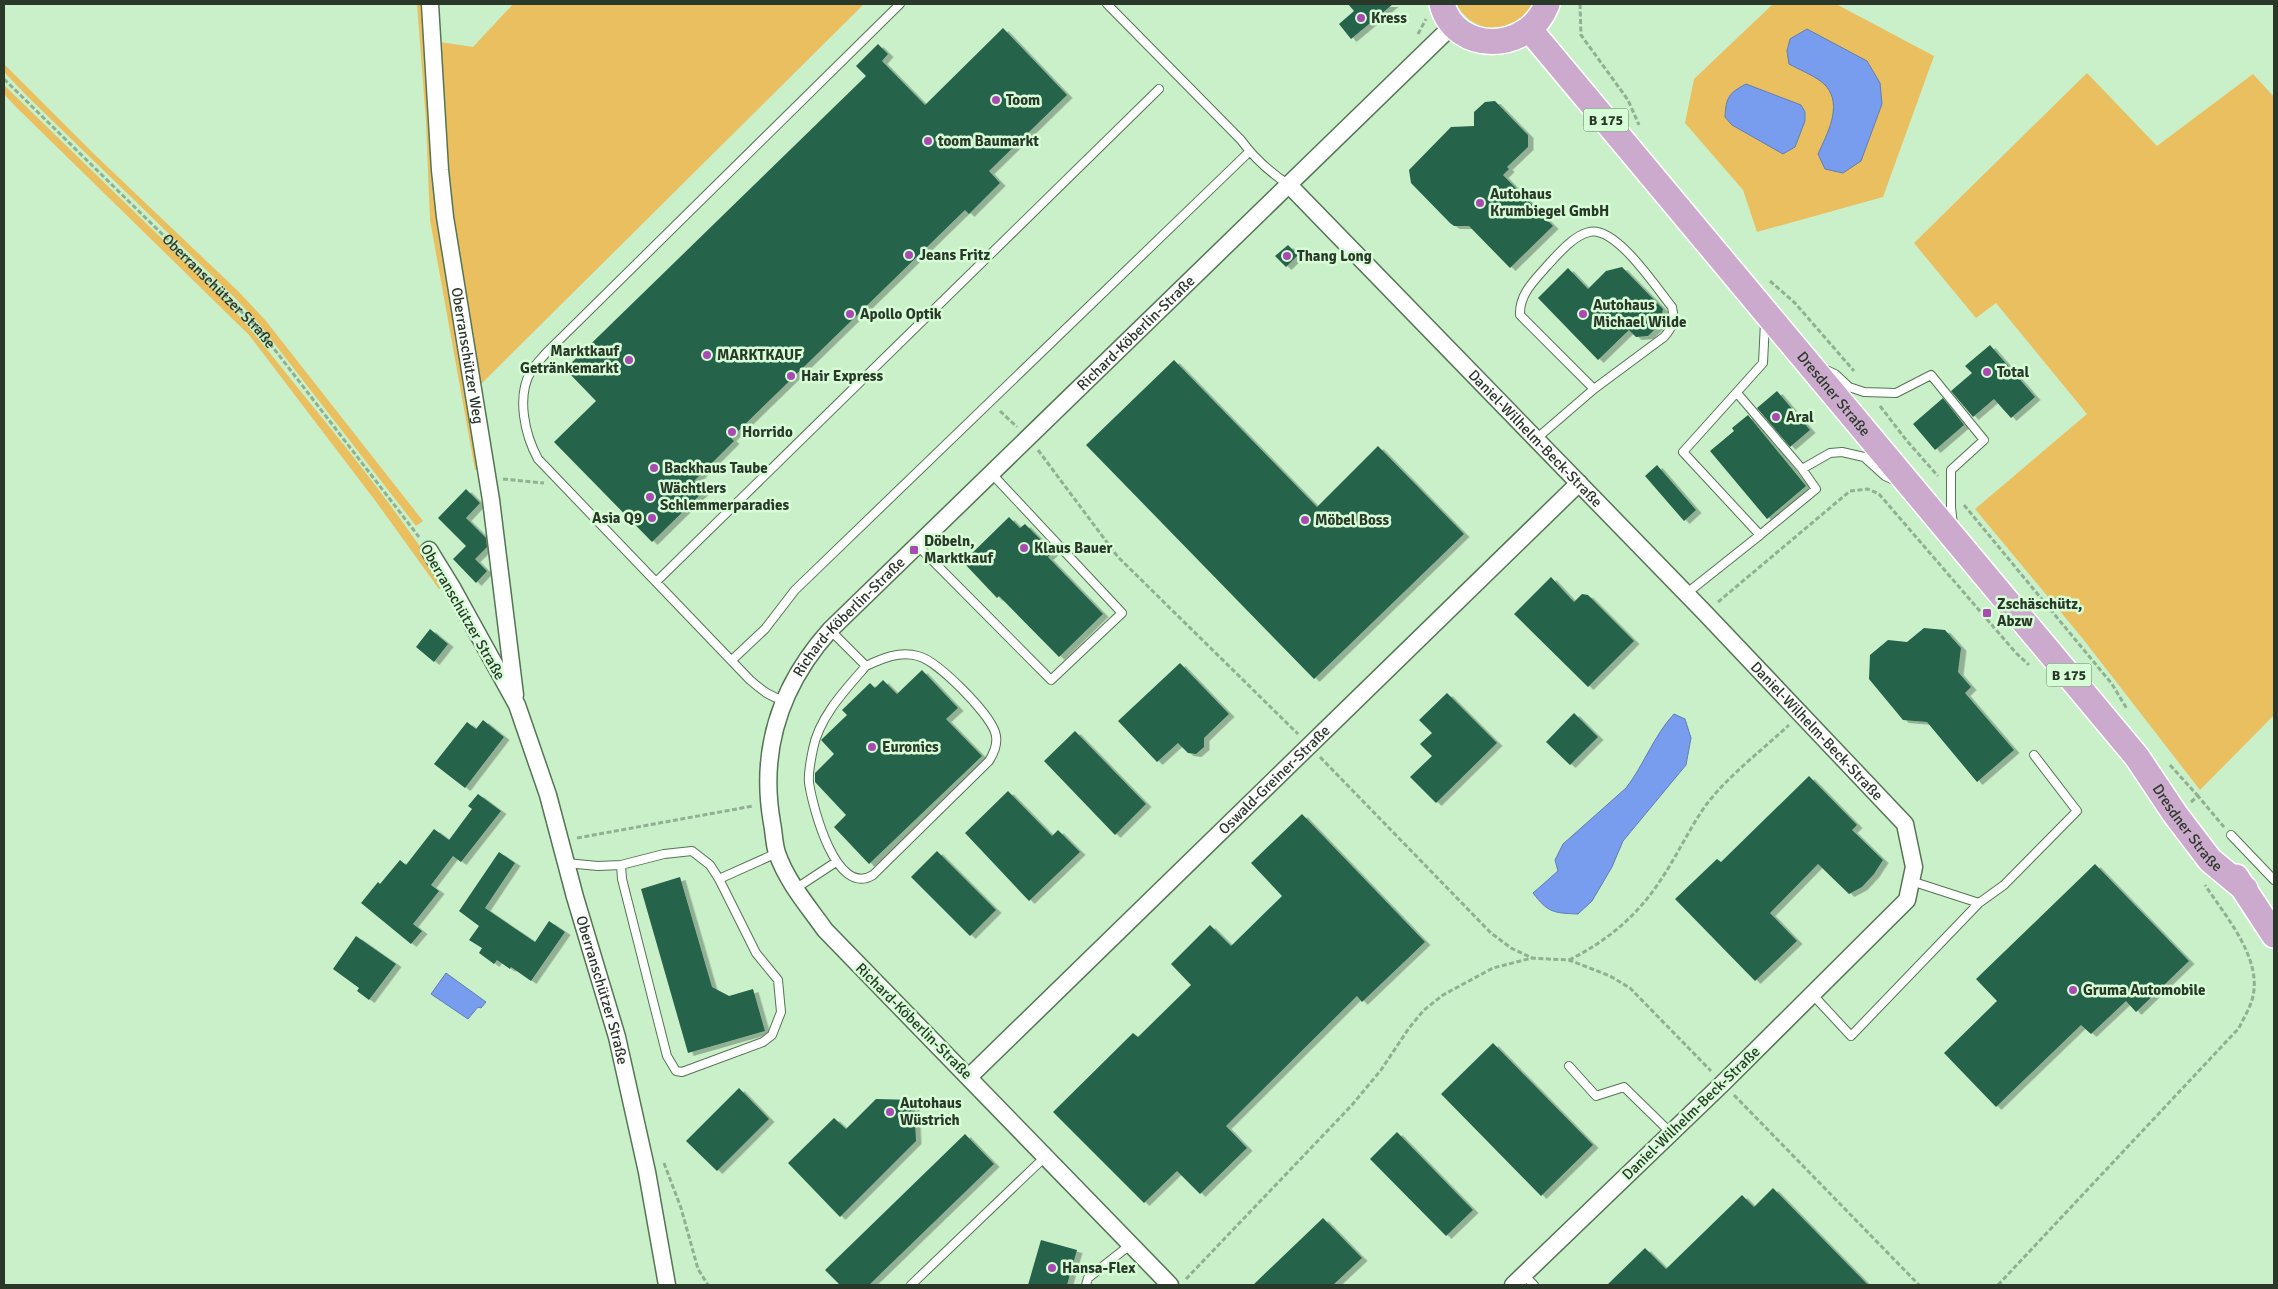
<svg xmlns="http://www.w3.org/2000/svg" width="2278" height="1289" font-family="Signika,sans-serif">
  <defs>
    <filter id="shadow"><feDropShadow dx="5.5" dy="3" stdDeviation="0" flood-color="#0004"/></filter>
  </defs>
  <rect width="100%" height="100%" fill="#caf0ca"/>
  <path fill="#eabf60" d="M417 4H423L482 469 475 470 430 220 426 122Z
    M513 4H864L480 385 450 216 440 42 473 47Z
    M1456 4H1534C1515 36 1475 37 1456 4Z
    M1773 4H1836L1934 56 1883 197 1757 232 1743 190 1685 123 1694 79Z
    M4 64 94 154 239 292 266 321 423 521 416 526 260 325 234 297 27 96 4 72Z
    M2087 73 2157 146 2253 74 2274 97V715L2200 790 2083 639 1975 509 2087 414 1996 303 1976 318 1914 243Z
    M4 85 227 302C253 331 277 362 302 393 352 454 402 517 445 584L439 589 377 503 249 335 15 106 4 94Z"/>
  <path fill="#789cee" stroke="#607eb3" d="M1807 29 1867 61 1880 83 1882 104 1861 161 1843 173 1825 169 1818 154C1827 134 1843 106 1826 86 1818 77 1800 70 1789 64L1787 51 1790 39Z
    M1746 84 1801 105 1805 112V121L1795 147 1783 154 1732 125 1725 117C1726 97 1729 93 1746 84Z
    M1674 714 1685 719 1691 738 1686 765 1623 841 1612 867 1592 901 1578 914C1554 913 1548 913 1533 893L1558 871 1555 860 1563 844 1626 788C1644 765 1654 735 1674 714Z
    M446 973 486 1002 481 1008 478 1007 468 1019 431 994Z"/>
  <path fill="#25644c" filter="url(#shadow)" d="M1348 4H1393L1351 39 1339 24 1354 11Z
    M1003 28 1067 95 989 171 1000 183 969 214 965 210 731 438 734 441 694 481 704 491 652 542 554 442 596 401 565 369 866 76 856 66 878 44 888 54 882 61 925 105Z
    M1495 101 1528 135V147L1507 167 1509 169 1503 175 1553 226 1510 268 1469 226H1454L1450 223 1411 183 1409 170 1451 127 1474 126V112L1485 102Z
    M1288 245 1298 255 1286 267 1275 256Z
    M1622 267 1663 309 1660 324 1648 336 1636 337 1629 330 1598 360 1538 298 1568 268 1588 289 1606 271Z
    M1990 345 2035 397 2011 418 1994 399 1973 417 1951 391 1972 373 1965 366Z
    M1174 360 1317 507 1378 446 1464 534 1314 679 1086 445Z
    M1777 391 1810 430 1790 447 1757 408Z
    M1943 398 1964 425 1935 450 1913 424Z
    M1748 415 1806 486 1767 519 1710 451 1734 431 1732 428Z
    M1657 465 1696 510 1684 521 1645 476Z
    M466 489 480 503 466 518 486 538 487 547 475 559 487 571 476 583 453 559 466 546 438 518Z
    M1009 517 1020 528 1025 524 1053 552 1048 557 1103 614 1059 657 999 596 997 598 963 562Z
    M1551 577 1574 602 1582 594 1588 595 1634 641 1588 687 1514 614Z
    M1924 628 1945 630 1961 648 1958 672 1971 687 1965 693 2014 750 1977 782 1927 722 1903 720 1869 679 1870 655 1888 640 1907 642Z
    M430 629 448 644 434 662 416 647Z
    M1180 663 1229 714 1204 738V747L1196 754 1188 753 1178 743 1157 762 1118 721Z
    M922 670 958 708 946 719 982 756 869 864 834 827 846 815 815 782V773L834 754 821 740 847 715 842 710 870 683 875 688 883 680 897 694Z
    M1447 693 1497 743 1436 803 1410 777 1432 756 1420 744 1432 733 1419 720Z
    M1574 713 1598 737 1570 765 1546 742Z
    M483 720 504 737 465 788 434 764 467 722 476 729Z
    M1075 731 1146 804 1115 835 1044 761Z
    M1809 776 1857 825 1852 830 1883 860 1874 874 1862 887 1849 894 1818 864 1770 913 1797 941 1755 981 1675 899 1717 859 1721 862Z
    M1008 791 1052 836 1058 830 1080 852 1029 901 965 833Z
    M478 794 501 811 461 862 453 856 431 885 439 891 413 924 422 931 411 944 361 903 378 882 380 884 400 860 406 865 434 829 449 840 472 809 468 806Z
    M1302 814 1425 942 1362 1002 1357 996 1226 1126 1247 1148 1200 1194 1177 1171 1144 1203 1053 1112 1133 1033 1138 1037 1191 985 1171 964 1210 925 1231 946 1282 896 1251 863Z
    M937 851 996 910 970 936 911 877Z
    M499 852 515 863 485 908 535 942 549 921 565 932 531 981 511 967 510 969 497 960 494 964 479 953 482 948 469 940 479 926 459 911Z
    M2095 864 2189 961 2136 1012 2126 1001 2091 1034 2081 1025 1996 1107 1944 1053 1997 1001 1976 979Z
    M680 877 712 987 729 996 753 989 765 1031 688 1053 641 889Z
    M356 936 396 964 369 1000 357 991 359 988 333 969Z
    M1493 1043 1593 1145 1541 1196 1441 1094Z
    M739 1088 769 1119 717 1171 686 1141Z
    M876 1099 914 1100 916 1141 840 1217 788 1163 834 1118 846 1129Z
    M1397 1132 1473 1210 1446 1236 1370 1159Z
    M965 1134 994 1164 869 1285H840L825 1270Z
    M1773 1188 1868 1285H1607L1645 1248 1666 1269 1742 1195 1754 1207Z
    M1323 1218 1362 1258 1333 1285H1253Z
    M1041 1240 1077 1250 1067 1285H1028Z"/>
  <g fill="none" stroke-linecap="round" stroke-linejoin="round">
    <g stroke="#537553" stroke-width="10">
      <path id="service" d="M1107 4 1241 140C1254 158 1271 173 1289 185
        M1824 369 1835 374 1849 387 1864 392 1896 393 1931 375 1984 440 1951 470V507L1953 525
        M1737 393 1802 469 1816 489 1760 535 1683 452 1763 363 1765 322
        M1536 439 1594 389 1520 315C1519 294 1535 280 1547 266 1558 254 1573 236 1589 232 1616 225 1657 289 1672 307 1675 321 1673 327 1664 337L1594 389
        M1802 469 1830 453 1842 452 1864 457 1885 476 1896 481
        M918 546 1051 680 1122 613 992 474
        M656 582 1159 89
        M1687 593 1760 535
        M830 630 866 666C846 689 819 717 813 749 811 759 808 772 809 783 813 808 836 898 873 875L989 761C994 753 999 743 995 732 988 712 938 661 918 656 899 651 883 658 866 666
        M732 660 765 629 795 590 1249 152
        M784 700C769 697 761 689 750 680L538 459C525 435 516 397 531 371 535 365 541 359 546 353L900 4
        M2231 835 2274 880
        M566 863 598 866 621 865
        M719 879 710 865 692 851 664 854 621 865 622 879 667 1056 676 1071 682 1072 763 1042 772 1035 781 1012 778 980 756 953 719 879 777 853
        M795 889 836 862
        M1979 903 2004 885 2077 811 2034 755
        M1812 994 1851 1036 1979 903 1911 881
        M1569 1066 1596 1096 1624 1087 1671 1133
        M1524 1275 1534 1285
        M911 1285 1046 1156
        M1086 1285 1088 1278 1130 1245"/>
    </g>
    <g stroke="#537553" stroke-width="19">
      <g id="minor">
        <path id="s2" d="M430 4 440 170 445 217 491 500 515 695"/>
        <path id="s3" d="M1290 186 1705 613 1905 824 1914 867 1907 900 1723 1083 1513 1285"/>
        <path id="s4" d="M429 550 453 589 517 705 548 795 575 897 617 1037 647 1172 667 1285"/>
        <path id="s5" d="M969 1077 1579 483"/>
        <path id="s6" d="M1170 1285 825 930C808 906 787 882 777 853 774 844 774 833 772 823 759 749 780 686 830 630L1454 24"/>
      </g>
    </g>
    <g stroke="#fff" stroke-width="28">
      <g id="primary">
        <path d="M1442 4C1455 54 1528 54 1547 4"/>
        <path id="s7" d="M1530 30 2137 757 2175 814 2210 860 2245 889"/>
        <path d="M2236 877 2274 935"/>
      </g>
    </g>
    <g stroke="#91af91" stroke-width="3" stroke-dasharray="5 2.5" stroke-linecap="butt">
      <path d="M1580 4 1581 35 1628 100 1639 125"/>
      <path d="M1418 34 1426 19"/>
      <path id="s1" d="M4 79 258 328 419 537"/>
      <path d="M1770 281 1795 303 1854 371"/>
      <path d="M1880 406 1907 441 1938 476"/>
      <path d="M1000 411 1017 427"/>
      <path d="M1038 450 1118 557 1298 734"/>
      <path d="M503 479 544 483"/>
      <path d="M1964 505 2112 684 2127 709"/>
      <path d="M1718 602 1850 491 1868 489 1879 494 2016 653 2029 665"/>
      <path d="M1320 757 1491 933 1511 948 1532 958"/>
      <path d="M2170 765 2198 796"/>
      <path d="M2191 802 2198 796 2224 827"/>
      <path d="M577 838 753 806"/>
      <path d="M1569 960C1607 941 1637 916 1660 881 1677 856 1689 829 1706 805 1729 775 1761 751 1789 725"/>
      <path d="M1734 1095 1919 1285"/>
      <path d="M664 1163 681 1208 698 1269 708 1285"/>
      <path d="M1186 1279 1352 1105 1381 1070 1409 1028 1424 1010 1443 995 1493 968 1532 958 1548 959 1569 960 1610 976 1630 988 1711 1071"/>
      <path d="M1998 1285 2239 1028C2243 1019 2249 1010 2252 1000 2264 960 2226 917 2205 885"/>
    </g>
    <use href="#service" stroke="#fff" stroke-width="8"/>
    <use href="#minor" stroke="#fff" stroke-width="16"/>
    <use href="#primary" stroke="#ccaacd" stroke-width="25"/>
  </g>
  <g fill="#aa49b1" stroke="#d7fdd7" stroke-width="2">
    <circle cx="1361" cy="18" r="5"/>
    <circle cx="996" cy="100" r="5"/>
    <circle cx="928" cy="141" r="5"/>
    <circle cx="1480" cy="203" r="5"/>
    <circle cx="909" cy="255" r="5"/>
    <circle cx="1287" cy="256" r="5"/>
    <circle cx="850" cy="314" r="5"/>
    <circle cx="1583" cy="314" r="5"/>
    <circle cx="707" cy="355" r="5"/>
    <circle cx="629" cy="360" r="5"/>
    <circle cx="1987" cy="372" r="5"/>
    <circle cx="791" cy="376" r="5"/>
    <circle cx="1776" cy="417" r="5"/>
    <circle cx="732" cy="432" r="5"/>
    <circle cx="654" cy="468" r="5"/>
    <circle cx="650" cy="497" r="5"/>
    <circle cx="652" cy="518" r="5"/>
    <circle cx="1305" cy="520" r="5"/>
    <circle cx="1024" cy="548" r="5"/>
    <rect x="909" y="545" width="10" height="10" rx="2.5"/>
    <rect x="1982" y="608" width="10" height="10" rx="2.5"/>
    <circle cx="872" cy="747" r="5"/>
    <circle cx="2073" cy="990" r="5"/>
    <circle cx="890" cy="1112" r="5"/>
    <circle cx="1052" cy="1268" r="5"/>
  </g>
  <g text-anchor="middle" stroke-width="5" stroke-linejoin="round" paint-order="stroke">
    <g fill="#d7fdd7" stroke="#5d735d" stroke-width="1">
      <rect x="1583.5" y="108.5" width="45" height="23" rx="4"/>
      <rect x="2046.5" y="663.5" width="45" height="23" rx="4"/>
    </g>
    <g font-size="14" font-weight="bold" fill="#293829">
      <text x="1606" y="125">B 175</text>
      <text x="2069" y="680">B 175</text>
    </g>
    <g font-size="15" font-weight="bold" fill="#293829" stroke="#d7fdd7" text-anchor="start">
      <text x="1371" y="23">Kress</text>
      <text x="1006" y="105">Toom</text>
      <text x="938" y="146">toom Baumarkt</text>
      <text x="1490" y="199">Autohaus<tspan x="1490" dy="17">Krumbiegel GmbH</tspan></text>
      <text x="919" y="260">Jeans Fritz</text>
      <text x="1297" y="261">Thang Long</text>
      <text x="1593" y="310">Autohaus<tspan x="1593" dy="17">Michael Wilde</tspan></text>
      <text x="860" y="319">Apollo Optik</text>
      <text x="619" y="356" text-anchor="end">Marktkauf<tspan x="619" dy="17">Getränkemarkt</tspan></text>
      <text x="717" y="360">MARKTKAUF</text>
      <text x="1997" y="377">Total</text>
      <text x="801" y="381">Hair Express</text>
      <text x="1786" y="422">Aral</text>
      <text x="742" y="437">Horrido</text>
      <text x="664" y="473">Backhaus Taube</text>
      <text x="660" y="493">Wächtlers<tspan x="660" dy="17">Schlemmerparadies</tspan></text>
      <text x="642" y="523" text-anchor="end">Asia Q9</text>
      <text x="1315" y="525">Möbel Boss</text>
      <text x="924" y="546">Döbeln,<tspan x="924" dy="17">Marktkauf</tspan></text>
      <text x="1034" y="553">Klaus Bauer</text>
      <text x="1997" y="609">Zschäschütz,<tspan x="1997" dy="17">Abzw</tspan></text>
      <text x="882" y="752">Euronics</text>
      <text x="2083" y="995">Gruma Automobile</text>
      <text x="900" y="1108">Autohaus<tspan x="900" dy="17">Wüstrich</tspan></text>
      <text x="1062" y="1273">Hansa-Flex</text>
    </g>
    <g font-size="15" fill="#293829" stroke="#d7fdd7">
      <text dy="5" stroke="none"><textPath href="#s1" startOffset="302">Oberranschützer Straße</textPath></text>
      <text dy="5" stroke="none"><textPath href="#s6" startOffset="1252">Richard-Köberlin-Straße</textPath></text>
      <text dy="5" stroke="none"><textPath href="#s2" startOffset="354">Oberranschützer Weg</textPath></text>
      <text dy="5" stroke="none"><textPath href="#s7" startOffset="474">Dresdner Straße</textPath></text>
      <text dy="5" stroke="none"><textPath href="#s3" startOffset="352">Daniel-Wilhelm-Beck-Straße</textPath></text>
      <text transform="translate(463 612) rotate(60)" y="5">Oberranschützer Straße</text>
      <text dy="5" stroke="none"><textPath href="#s6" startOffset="848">Richard-Köberlin-Straße</textPath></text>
      <text dy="5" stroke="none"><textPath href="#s3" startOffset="758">Daniel-Wilhelm-Beck-Straße</textPath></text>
      <text dy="5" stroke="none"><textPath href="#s5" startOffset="426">Oswald-Greiner-Straße</textPath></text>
      <text dy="5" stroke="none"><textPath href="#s7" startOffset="1034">Dresdner Straße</textPath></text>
      <text dy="5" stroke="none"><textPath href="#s4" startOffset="476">Oberranschützer Straße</textPath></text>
      <text transform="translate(914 1021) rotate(45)" y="5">Richard-Köberlin-Straße</text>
      <text transform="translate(1691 1113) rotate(-44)" y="5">Daniel-Wilhelm-Beck-Straße</text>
    </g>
  </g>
  <rect width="2278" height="1289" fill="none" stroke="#293829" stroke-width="10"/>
</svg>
